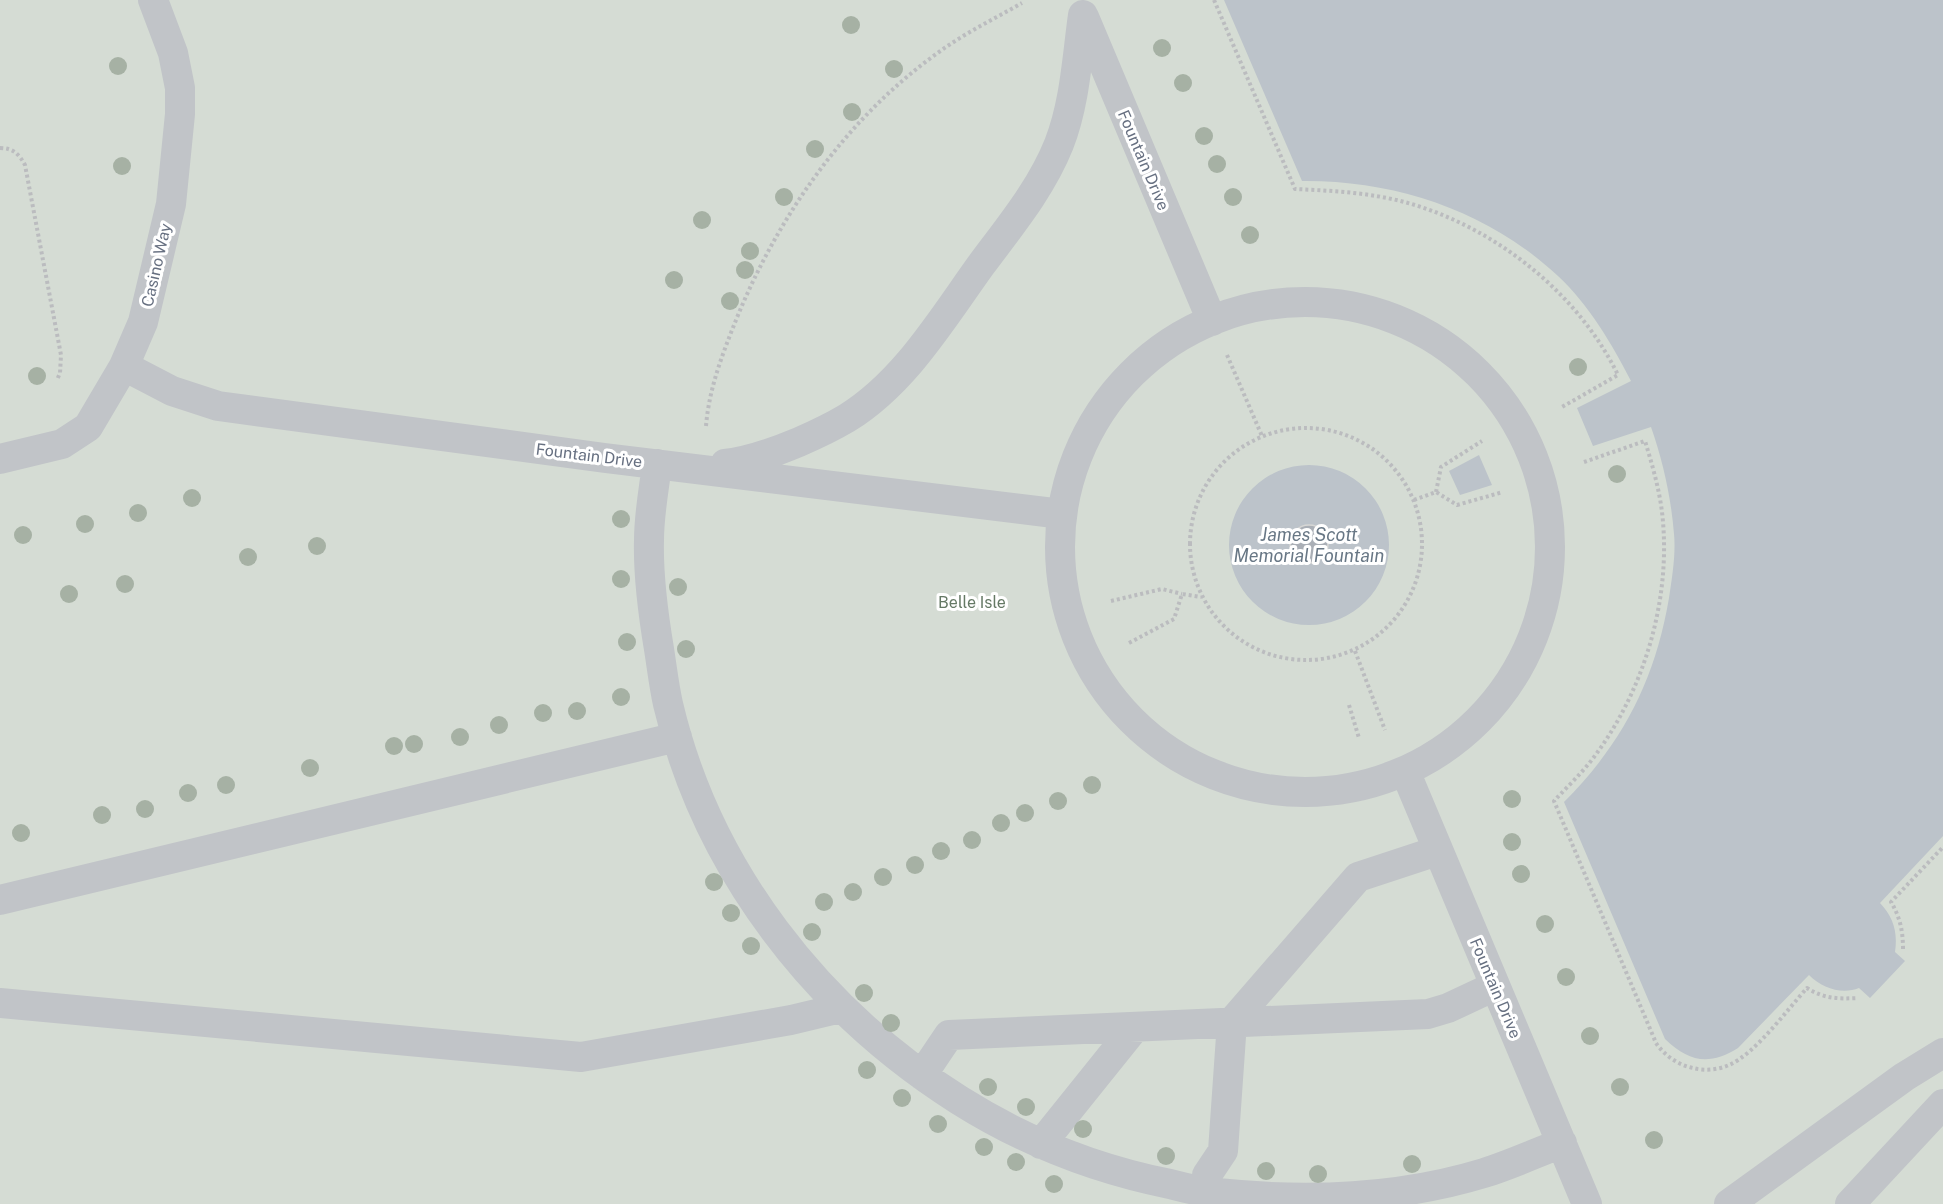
<svg xmlns="http://www.w3.org/2000/svg" width="1943" height="1204" font-family="'Public Sans',sans-serif">
  <rect width="100%" height="100%" fill="#f5f6f2"/>
  <path fill="#d5dcd4" d="M0 0H1943V1204H0Z"/>
  <path fill="#bcc3ca" d="M1224 0H1943V836L1880 903C1893 917 1898 931 1895 952L1905 961 1870 998 1859 988C1842 995 1822 988 1809 975L1738 1048C1709 1066 1689 1062 1665 1039L1564 802C1623 743 1655 680 1669 598 1672 578 1676 554 1674 534 1671 497 1663 461 1651 427L1593 446 1577 408 1631 381C1612 344 1589 305 1558 276 1488 211 1396 180 1302 181Z
    M1479 455 1492 485 1460 495 1449 471Z
    M1229 545a80 80 0 1 1 160 0a80 80 0 1 1-160 0Z"/>
  <path fill="#aaafb6" stroke="#d7d7d5" stroke-width="1.5" d="M1290 544a19 19 0 1 1 38 0a19 19 0 1 1-38 0Z"/>
  <g fill="none" stroke-linecap="round" stroke-linejoin="round">
    <path stroke="#bbbcbf" stroke-width="4" stroke-dasharray="3 3" stroke-linecap="butt" d="M1214 0 1295 189C1337 191 1380 193 1421 207 1503 234 1580 297 1618 375L1562 407
      M0 148C13 148 19 154 25 165L61 355 60 373 57 380
      M1227 355 1262 436
      M706 426C709 390 721 358 734 325 776 219 845 119 939 52 965 33 994 19 1022 3
      M1190 544a116 116 0 1 1 232 0a116 116 0 1 1-232 0Z
      M1584 462 1645 441C1652 464 1659 488 1662 512 1672 597 1645 689 1594 757 1582 773 1567 787 1554 801L1656 1043C1664 1055 1678 1065 1693 1068 1704 1071 1718 1070 1729 1065 1755 1054 1787 1010 1807 988 1824 999 1839 999 1858 998
      M1436 492 1441 467 1482 441
      M1414 500 1436 492 1457 505 1503 492
      M1111 601 1162 589 1182 594
      M1129 643 1174 619 1182 594 1201 597
      M1355 651 1385 730
      M1349 705 1359 738
      M1903 949C1903 931 1900 917 1891 902L1943 847"/>
    <path stroke="#c1c4c8" stroke-width="30" d="M1084 17 1212 321
      M1060 547a245 245 0 1 1 490 0a245 245 0 1 1-490 0Z
      M124 366 172 391 218 406 605 458 1062 514
      M0 459 62 444 88 427 124 366 143 322 171 204 180 114V88L173 53 153 0
      M657 464C654 489 649 514 649 540 648 576 653 613 659 649 662 668 664 686 668 704 707 870 817 1010 959 1100 1024 1141 1095 1169 1170 1184 1185 1188 1201 1192 1217 1193 1305 1202 1399 1199 1484 1173 1510 1165 1536 1153 1562 1143
      M725 464C751 461 775 452 799 442 815 435 832 427 847 418 905 382 942 319 981 265 1010 226 1041 189 1059 144 1075 103 1077 58 1083 15
      M1405 771 1587 1204
      M0 900 677 737
      M0 1003 581 1057 791 1020 841 1008
      M922 1075 949 1035 1428 1014 1448 1008 1495 986
      M1041 1144 1135 1027
      M1207 1192V1175L1223 1151 1232 1022 1358 877 1437 851
      M1729 1204 1904 1077 1943 1053
      M1850 1204 1943 1104"/>
  </g>
  <g fill="#a6b1a4">
    <circle cx="851" cy="25" r="9"/>
    <circle cx="1162" cy="48" r="9"/>
    <circle cx="118" cy="66" r="9"/>
    <circle cx="894" cy="69" r="9"/>
    <circle cx="1183" cy="83" r="9"/>
    <circle cx="852" cy="112" r="9"/>
    <circle cx="1204" cy="136" r="9"/>
    <circle cx="815" cy="149" r="9"/>
    <circle cx="1217" cy="164" r="9"/>
    <circle cx="122" cy="166" r="9"/>
    <circle cx="784" cy="197" r="9"/>
    <circle cx="1233" cy="197" r="9"/>
    <circle cx="702" cy="220" r="9"/>
    <circle cx="1250" cy="235" r="9"/>
    <circle cx="750" cy="251" r="9"/>
    <circle cx="745" cy="270" r="9"/>
    <circle cx="674" cy="280" r="9"/>
    <circle cx="730" cy="301" r="9"/>
    <circle cx="1578" cy="367" r="9"/>
    <circle cx="37" cy="376" r="9"/>
    <circle cx="1617" cy="474" r="9"/>
    <circle cx="192" cy="498" r="9"/>
    <circle cx="138" cy="513" r="9"/>
    <circle cx="621" cy="519" r="9"/>
    <circle cx="85" cy="524" r="9"/>
    <circle cx="23" cy="535" r="9"/>
    <circle cx="317" cy="546" r="9"/>
    <circle cx="248" cy="557" r="9"/>
    <circle cx="621" cy="579" r="9"/>
    <circle cx="125" cy="584" r="9"/>
    <circle cx="678" cy="587" r="9"/>
    <circle cx="69" cy="594" r="9"/>
    <circle cx="627" cy="642" r="9"/>
    <circle cx="686" cy="649" r="9"/>
    <circle cx="621" cy="697" r="9"/>
    <circle cx="577" cy="711" r="9"/>
    <circle cx="543" cy="713" r="9"/>
    <circle cx="499" cy="725" r="9"/>
    <circle cx="460" cy="737" r="9"/>
    <circle cx="414" cy="744" r="9"/>
    <circle cx="394" cy="746" r="9"/>
    <circle cx="310" cy="768" r="9"/>
    <circle cx="226" cy="785" r="9"/>
    <circle cx="1092" cy="785" r="9"/>
    <circle cx="188" cy="793" r="9"/>
    <circle cx="1512" cy="799" r="9"/>
    <circle cx="1058" cy="801" r="9"/>
    <circle cx="145" cy="809" r="9"/>
    <circle cx="1025" cy="813" r="9"/>
    <circle cx="102" cy="815" r="9"/>
    <circle cx="1001" cy="823" r="9"/>
    <circle cx="21" cy="833" r="9"/>
    <circle cx="972" cy="840" r="9"/>
    <circle cx="1512" cy="842" r="9"/>
    <circle cx="941" cy="851" r="9"/>
    <circle cx="915" cy="865" r="9"/>
    <circle cx="1521" cy="874" r="9"/>
    <circle cx="883" cy="877" r="9"/>
    <circle cx="714" cy="882" r="9"/>
    <circle cx="853" cy="892" r="9"/>
    <circle cx="824" cy="902" r="9"/>
    <circle cx="731" cy="913" r="9"/>
    <circle cx="1545" cy="924" r="9"/>
    <circle cx="812" cy="932" r="9"/>
    <circle cx="751" cy="946" r="9"/>
    <circle cx="1566" cy="977" r="9"/>
    <circle cx="864" cy="993" r="9"/>
    <circle cx="891" cy="1023" r="9"/>
    <circle cx="1590" cy="1036" r="9"/>
    <circle cx="867" cy="1070" r="9"/>
    <circle cx="988" cy="1087" r="9"/>
    <circle cx="1620" cy="1087" r="9"/>
    <circle cx="902" cy="1098" r="9"/>
    <circle cx="1026" cy="1107" r="9"/>
    <circle cx="938" cy="1124" r="9"/>
    <circle cx="1083" cy="1129" r="9"/>
    <circle cx="1654" cy="1140" r="9"/>
    <circle cx="984" cy="1147" r="9"/>
    <circle cx="1166" cy="1156" r="9"/>
    <circle cx="1016" cy="1162" r="9"/>
    <circle cx="1412" cy="1164" r="9"/>
    <circle cx="1266" cy="1171" r="9"/>
    <circle cx="1318" cy="1174" r="9"/>
    <circle cx="1054" cy="1184" r="9"/>
  </g>
  <g text-anchor="middle" stroke-width="6" stroke-linejoin="round" paint-order="stroke">
    <g font-size="16" fill="#677081" stroke="#fff">
      <text transform="translate(1144 160) rotate(67)" y="6">Fountain Drive</text>
      <text transform="translate(156 265) rotate(-77)" y="6">Casino Way</text>
      <text transform="translate(589 455) rotate(7)" y="6">Fountain Drive</text>
      <text transform="translate(1496 988) rotate(67)" y="6">Fountain Drive</text>
    </g>
    <g font-size="16" fill="#657965" stroke="#fff">
      <text x="972" y="608">Belle Isle</text>
    </g>
    <g font-size="18" font-style="italic" fill="#687785" stroke="#fff">
      <text x="1309" y="541">James Scott<tspan x="1309" dy="21">Memorial Fountain</tspan></text>
    </g>
  </g>
</svg>
